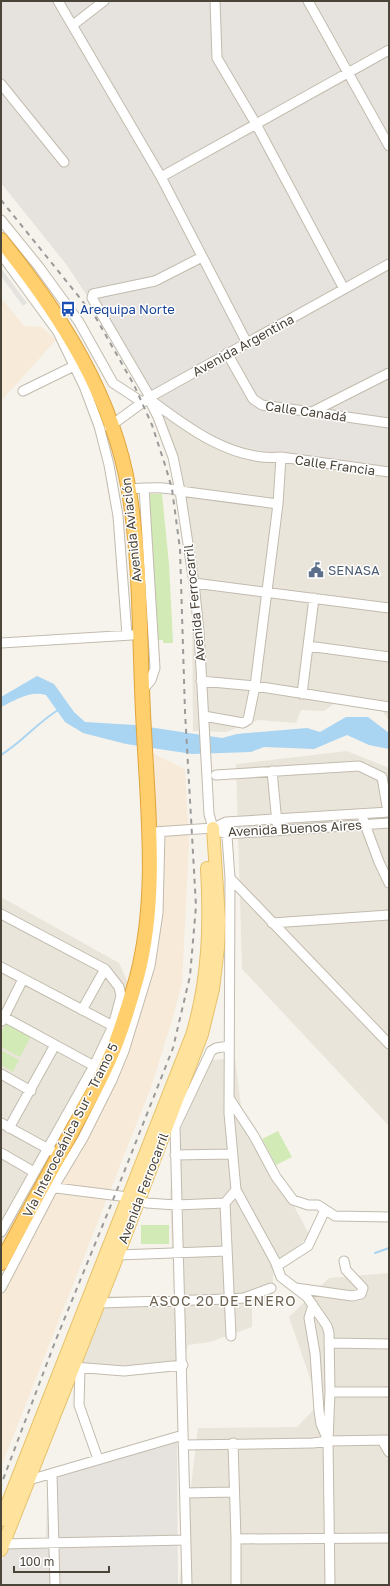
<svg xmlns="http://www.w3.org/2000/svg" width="390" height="1586" font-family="'Golos Text',sans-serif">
  <rect width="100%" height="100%" fill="#f6f3ec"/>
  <path fill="#eae5da" d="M168 406 187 421 229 443 279 455 389 469V721L380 707 338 701 324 711 301 710 296 723 258 720 226 732 193 731 192 596 172 458 154 408Z
    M347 751 389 768V1126L242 969 236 764Z
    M1 897 119 963 128 983 113 1037 67 1126 1 1246Z
    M235 1058 241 1106 310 1236 273 1266V1302L252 1308V1327L210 1342 188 1345 184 1361 65 1370 94 1296H174L170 1193 181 1127 212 1060Z
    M389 1273V1585H179L198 1428 297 1427 319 1404 289 1317 329 1278Z"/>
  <path fill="#f7ead8" d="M1 298 24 326 42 327 56 340 1 401Z
    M150 752 185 769 189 843 182 984 171 1024 151 1087 1 1467V1280L110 1077 139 993Z"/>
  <path fill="#e6e2dd" d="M1 1H389V469L279 455 229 443 187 421 147 391 132 364 66 264 1 183Z
    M177 1441 178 1585H1V1563L12 1538 46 1539 48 1470Z"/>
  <path fill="#d2eab5" d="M149 494H162L169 564 173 643H163V640H158Z
    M6 1023 31 1036 20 1057 1 1047V1033Z
    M1 1050 19 1060 13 1072 1 1065Z
    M278 1131 292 1157 276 1165 262 1139Z
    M141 1225H169V1244H141Z"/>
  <path fill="#e5e3e0" d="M1 268 27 303 23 306 1 276Z"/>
  <path fill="#a9d4f2" d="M37 676 54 684 74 712 85 722 135 725 222 738 237 734 307 728 320 732 346 717H368L389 733V749L369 745 347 735 314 749 264 747 251 752 192 754 126 744 83 733 65 722 46 695C31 690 15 700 1 707V697Z"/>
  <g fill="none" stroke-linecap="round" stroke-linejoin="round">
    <path stroke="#a9d4f2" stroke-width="2" d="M1 755C22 742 37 723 58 710
      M375 1253 389 1248"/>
    <g stroke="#c2bbae" stroke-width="11">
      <path id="minor" d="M58 1 161 177 247 343
        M215 1 217 58 256 124 344 289
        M308 1 389 146
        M73 25 104 1
        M1 84 64 162
        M161 177 389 50
        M1 220 39 267 79 322 113 383 142 402
        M1 254 58 332 84 386 99 426 109 465 118 516 127 635
        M227 353 253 399 262 405 389 423
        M23 391 74 366
        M150 397 92 298 93 294 155 281 202 257
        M148 398C185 426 232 462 281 457L278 504 255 686 248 720 243 723 204 716
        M150 401 158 417 173 457 180 491 194 583 199 632 209 814 213 828
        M314 411 389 373
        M109 427 150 397 389 264
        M281 457 389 472
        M129 489C146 488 163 486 180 491L278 504
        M194 583 389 608
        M1 643 132 635
        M308 646 389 657
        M201 681 255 686 389 707
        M141 692 151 680 155 668 144 488
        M302 694 314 598
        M272 771 277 823
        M216 775 359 766 382 777 388 812
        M363 819 379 862 389 883
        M226 822 230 878 229 1113 236 1190 275 1261 281 1277 307 1297 327 1326 329 1333 330 1392 328 1441 330 1585
        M154 832 213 828 226 822 389 812
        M221 832 227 834 389 823
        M230 878 389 1044
        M1 914 105 969 119 987 121 996 113 1026 94 1066 1 1232
        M272 923 389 915
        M1 967 113 1026
        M82 1010 105 969
        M4 1017 94 1066
        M2 1021 23 979
        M1 1074 31 1091
        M229 1098 254 1136 276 1177 293 1200 308 1205H318L335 1216 389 1217
        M167 1116 175 1127 187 1585
        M1 1123 52 1151
        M175 1127 211 1051 216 1048 229 1046
        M9 1128 55 1045
        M1 1153 34 1172
        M175 1155 232 1154
        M48 1187 128 1197 147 1203 176 1205 225 1203
        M118 1255 227 1251
        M277 1266 308 1246 325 1210
        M1 1288 53 1188 83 1138 112 1080 124 1051 150 966 158 913 160 832
        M296 1288 352 1296 361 1294 363 1288 346 1270 344 1261
        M99 1303 229 1299 244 1298 271 1288
        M313 1305 309 1318 315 1353 319 1411 321 1424 327 1438
        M231 1336 225 1203 236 1190
        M329 1343 389 1344
        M74 1367 124 1371 183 1365
        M80 1368 79 1405 98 1459
        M330 1392H389
        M382 1440 389 1452
        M233 1443 236 1539V1585
        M183 1445 313 1443 328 1441 389 1440
        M52 1474 55 1585
        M29 1480 183 1435
        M185 1493 234 1492
        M236 1539 389 1538
        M1 1544 186 1540"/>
    </g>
    <g stroke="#e6c16a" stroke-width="14">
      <path id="major" d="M1 1520 192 1035C209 979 210 925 207 868
        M1 1550 118 1255 202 1034 213 989 218 947 219 920 213 828"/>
    </g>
    <g stroke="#e0a43c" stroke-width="16">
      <path id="highway" d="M1 240C60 314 113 395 129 491 142 570 139 651 144 731 148 813 158 897 137 977 129 1005 121 1033 109 1060 98 1085 84 1108 71 1133 48 1176 24 1219 1 1263"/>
    </g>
    <use href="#minor" stroke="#fff" stroke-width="9"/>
    <use href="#major" stroke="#ffe39c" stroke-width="12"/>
    <use href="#highway" stroke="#ffcf6e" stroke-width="14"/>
    <path stroke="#9a9a9a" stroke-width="2" stroke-dasharray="5 5" stroke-linecap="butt" d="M1 200 96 318 134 385 152 425 166 468 172 489 180 549 185 712 196 906 190 976 173 1048 115 1195 55 1342 1 1485"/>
  </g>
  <defs>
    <g id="bus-bare" transform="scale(1.2)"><path d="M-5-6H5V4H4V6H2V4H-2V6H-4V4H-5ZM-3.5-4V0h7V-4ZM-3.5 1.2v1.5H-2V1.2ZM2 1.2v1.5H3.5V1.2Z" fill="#1a4fb4" stroke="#fff" stroke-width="2.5" paint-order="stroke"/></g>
    <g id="civic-bare" transform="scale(1.2)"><path d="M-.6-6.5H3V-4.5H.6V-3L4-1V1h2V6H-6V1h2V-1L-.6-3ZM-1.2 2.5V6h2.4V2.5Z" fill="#5c6f8a" stroke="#fff" stroke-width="2.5" paint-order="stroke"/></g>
  </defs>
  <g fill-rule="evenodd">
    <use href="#bus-bare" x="68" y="309"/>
    <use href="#civic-bare" x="316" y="570"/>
  </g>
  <g text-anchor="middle" stroke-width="3" stroke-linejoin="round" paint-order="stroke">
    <g font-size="13" fill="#164399" stroke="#fff" text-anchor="start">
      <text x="80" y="314">Arequipa Norte</text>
    </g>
    <g font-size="13" fill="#4b4439" stroke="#fff">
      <text transform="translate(243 345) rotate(-29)" y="5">Avenida Argentina</text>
      <text transform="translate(306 411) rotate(8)" y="5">Calle Canadá</text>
      <text transform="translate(335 465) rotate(8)" y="5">Calle Francia</text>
      <text transform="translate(131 530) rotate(-96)" y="5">Avenida Aviación</text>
      <text transform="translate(194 603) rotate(-96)" y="5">Avenida Ferrocarril</text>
      <text transform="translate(295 828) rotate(-3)" y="5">Avenida Buenos Aires</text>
      <text transform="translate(70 1130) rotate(-63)" y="5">Vía Interoceánica Sur - Tramo 5</text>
      <text transform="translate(143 1188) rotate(-69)" y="5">Avenida Ferrocarril</text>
    </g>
    <g font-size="13" fill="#4e5e75" stroke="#fff" text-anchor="start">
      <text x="328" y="575">SENASA</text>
    </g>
    <g font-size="14" letter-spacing="1" fill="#6e6250" stroke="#fff">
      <text x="223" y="1306">ASOC 20 DE ENERO</text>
    </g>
  </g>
  <rect width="390" height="1586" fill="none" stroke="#4b4439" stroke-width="4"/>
  <path d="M14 1566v6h95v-6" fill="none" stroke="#4b4439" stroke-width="2"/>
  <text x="20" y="1566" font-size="12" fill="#4b4439" stroke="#ffffff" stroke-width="3" paint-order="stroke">100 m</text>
</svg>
